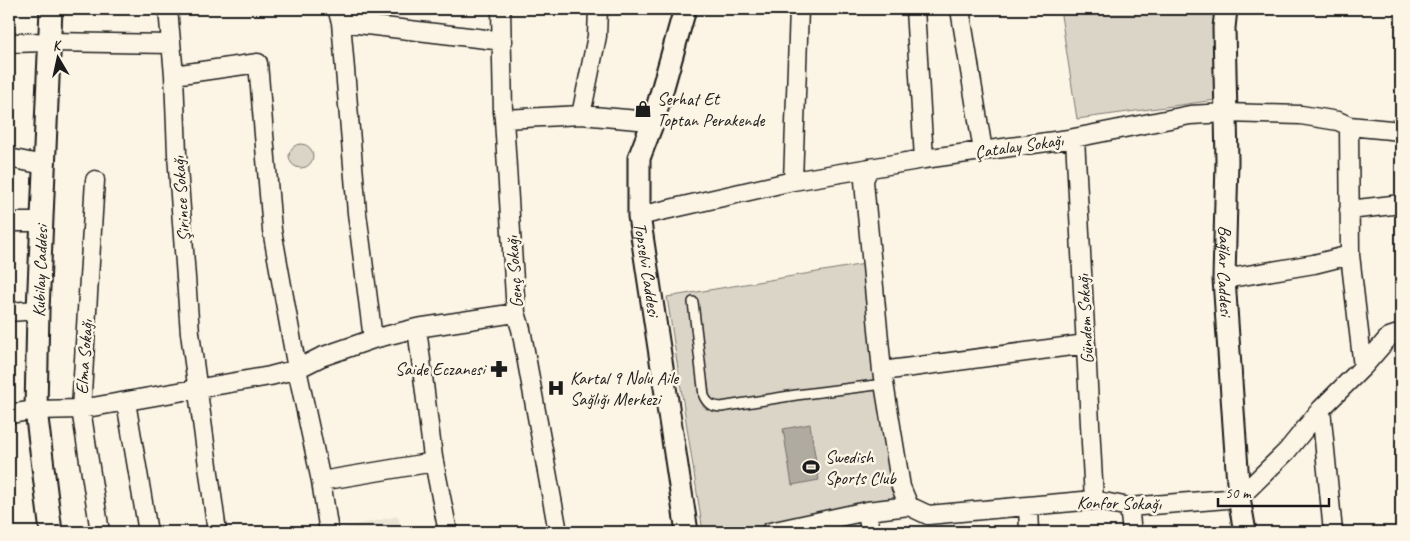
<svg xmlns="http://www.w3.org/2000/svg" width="1410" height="541" font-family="Caveat,sans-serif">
  <rect width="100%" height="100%" fill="#fcf5e5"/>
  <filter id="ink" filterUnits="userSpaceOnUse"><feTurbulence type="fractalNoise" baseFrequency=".02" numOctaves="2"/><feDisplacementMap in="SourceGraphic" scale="10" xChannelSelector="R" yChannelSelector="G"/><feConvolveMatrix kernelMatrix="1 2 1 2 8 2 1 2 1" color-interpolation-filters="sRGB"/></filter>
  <g filter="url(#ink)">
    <path fill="#ebe5d6" d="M398 516 402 532H338V529Z"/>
    <path fill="#dbd5c8" stroke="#7c7872" d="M1060 9H1217L1216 100 1077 119Z
      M289 156a12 12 0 1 1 24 0a12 12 0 1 1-24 0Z
      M865 264 895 501 730 532H703L667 297Z"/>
    <path fill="#b0aba1" stroke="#75726c" d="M810 424 819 480 792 485 783 429Z"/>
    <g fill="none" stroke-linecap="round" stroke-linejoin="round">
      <g stroke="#1c1c1c" stroke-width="12">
        <path id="service" d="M693 302 704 396C708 405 712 406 721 407L796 395 884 384"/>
      </g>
      <g stroke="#1c1c1c" stroke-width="21">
        <path id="minor" d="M168 9 174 75 177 154 190 333 217 532
          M337 9 341 22 357 213 373 339
          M501 9 503 112 504 119 516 313 521 329 558 532
          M915 9 924 159
          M960 9 983 151
          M341 22 503 41
          M9 43 50 42 170 44
          M174 75 258 63 272 230 297 369 321 481 329 532
          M581 115 597 36 598 9
          M504 119 581 115 638 120 654 119
          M1349 126 1350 255 1363 367
          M1075 138 1094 500
          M9 158 44 165
          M869 168 864 180 865 193 882 371 901 487 909 506
          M95 180 81 409 100 532
          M793 181 799 9
          M1349 210 1401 204
          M639 216 793 181 924 159 1069 139 1190 115 1226 113 1301 115 1338 121 1349 126 1401 131
          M9 222H42
          M1224 279 1314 264 1350 255
          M9 312 38 310
          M417 328 433 457 448 532
          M882 371 1086 344
          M126 402 148 532
          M1321 409 1333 532
          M9 414 36 410 81 409 270 376 297 369 321 357 373 339 417 328 516 313
          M321 481 434 462
          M1028 506 1029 532
          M1129 507 1132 532
          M867 511 870 532
          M770 532 867 511 909 506 928 515 1094 500 1129 507 1239 498 1287 451 1321 409 1363 367 1389 337 1401 333"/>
      </g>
      <g stroke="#1c1c1c" stroke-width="25">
        <g id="tertiary">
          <path d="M51 9 38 310 36 410 51 532"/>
          <path id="s1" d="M685 9 654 119 639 158V216L687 532"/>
          <path id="s2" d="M1226 9 1224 28 1227 161 1224 279 1239 498 1245 532"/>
        </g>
      </g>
      <use href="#service" stroke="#fcf5e5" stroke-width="9"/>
      <use href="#minor" stroke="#fcf5e5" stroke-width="18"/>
      <use href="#tertiary" stroke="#fcf5e5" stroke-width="21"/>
    </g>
  </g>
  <defs>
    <g id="shop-bare" transform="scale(1.35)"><path d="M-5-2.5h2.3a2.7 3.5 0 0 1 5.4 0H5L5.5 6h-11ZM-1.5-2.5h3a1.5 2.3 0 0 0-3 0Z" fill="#1c1c1c" stroke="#fcf5e5" stroke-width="2.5" paint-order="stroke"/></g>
    <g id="pharmacy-bare" transform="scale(1.35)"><path d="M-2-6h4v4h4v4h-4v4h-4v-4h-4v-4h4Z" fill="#1c1c1c" stroke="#fcf5e5" stroke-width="2.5" paint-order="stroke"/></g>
    <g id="hospital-bare" transform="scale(1.35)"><path d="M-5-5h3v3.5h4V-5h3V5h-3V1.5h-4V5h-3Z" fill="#1c1c1c" stroke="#fcf5e5" stroke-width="2.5" paint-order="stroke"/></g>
    <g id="stadium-bare" transform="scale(1.35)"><path d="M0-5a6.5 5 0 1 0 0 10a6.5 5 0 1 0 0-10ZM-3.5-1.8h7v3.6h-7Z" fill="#1c1c1c" stroke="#fcf5e5" stroke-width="2.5" paint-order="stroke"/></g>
  </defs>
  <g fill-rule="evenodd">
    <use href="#shop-bare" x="643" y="109"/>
    <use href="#pharmacy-bare" x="499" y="369"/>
    <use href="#hospital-bare" x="556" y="388"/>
    <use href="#stadium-bare" x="811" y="467"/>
  </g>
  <g text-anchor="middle" stroke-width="5" stroke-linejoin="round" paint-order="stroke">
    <g font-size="18" fill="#1c1c1c" stroke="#fcf5e5" text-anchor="start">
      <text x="657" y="105">Serhat Et<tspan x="657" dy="21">Toptan Perakende</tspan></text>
      <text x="485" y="375" text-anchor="end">Saide Eczanesi</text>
      <text x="570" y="384">Kartal 9 Nolu Aile<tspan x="570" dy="21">Sağlığı Merkezi</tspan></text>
      <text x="825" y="463">Swedish<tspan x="825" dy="21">Sports Club</tspan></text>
    </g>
    <g font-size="18" fill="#1c1c1c" stroke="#fcf5e5">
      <text transform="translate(1019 146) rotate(-8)" y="6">Çatalay Sokağı</text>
      <text transform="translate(181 199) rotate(-94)" y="6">Şirince Sokağı</text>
      <text dy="6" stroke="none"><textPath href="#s1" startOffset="268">Topselvi Caddesi</textPath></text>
      <text transform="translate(40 271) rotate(-88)" y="6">Kubilay Caddesi</text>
      <text dy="6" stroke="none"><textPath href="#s2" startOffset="262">Bağlar Caddesi</textPath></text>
      <text transform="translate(514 272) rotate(-94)" y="6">Genç Sokağı</text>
      <text transform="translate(1085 319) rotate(-93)" y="6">Gündem Sokağı</text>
      <text transform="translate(84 357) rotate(-86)" y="6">Elma Sokağı</text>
      <text transform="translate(1119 503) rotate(1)" y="6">Konfor Sokağı</text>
    </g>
  </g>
  <rect width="1410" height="541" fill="none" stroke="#fcf5e5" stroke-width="30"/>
  <rect x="15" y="15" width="1380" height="511" fill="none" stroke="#1c1c1c" stroke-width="2" filter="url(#ink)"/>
  <g transform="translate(58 58) rotate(351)" stroke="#fcf5e5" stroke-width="4" paint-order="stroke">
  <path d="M0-4L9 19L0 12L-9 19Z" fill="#1c1c1c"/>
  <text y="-8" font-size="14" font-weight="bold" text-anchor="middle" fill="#1c1c1c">K</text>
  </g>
  <path d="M1218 498v8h111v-8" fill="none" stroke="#1c1c1c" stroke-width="2.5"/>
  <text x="1225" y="498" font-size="15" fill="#1c1c1c" stroke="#fcf5e5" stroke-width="4" paint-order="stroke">50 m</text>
</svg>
